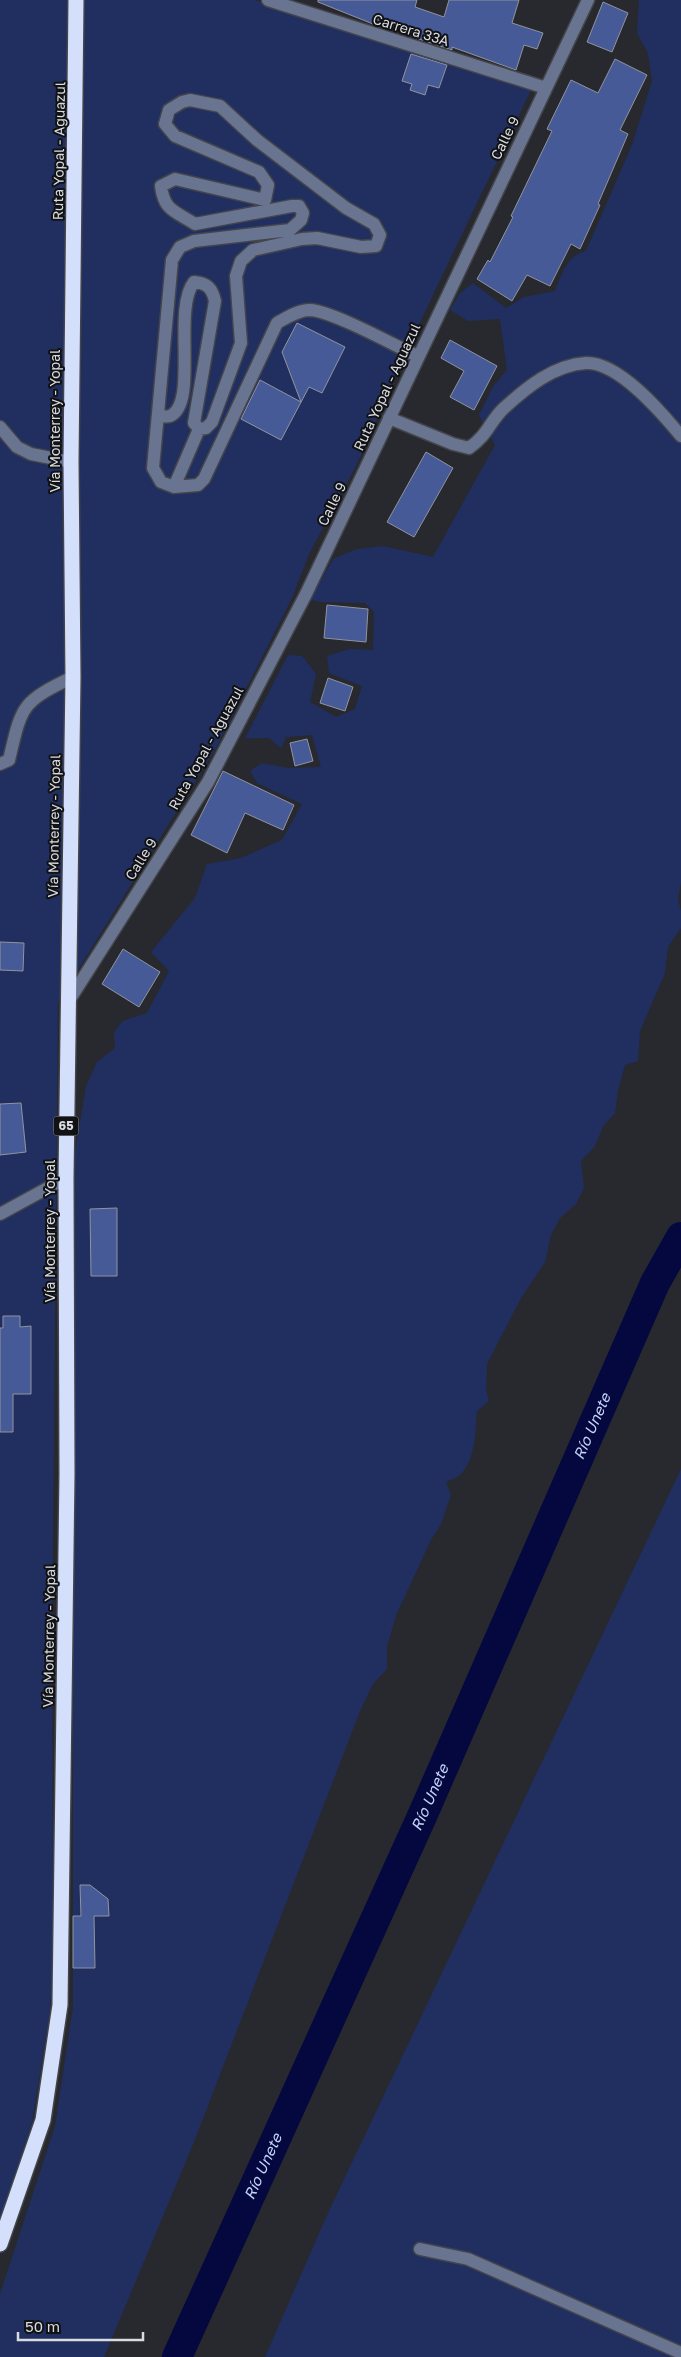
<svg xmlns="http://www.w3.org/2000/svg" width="681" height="2357" font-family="'Golos Text',sans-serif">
  <rect width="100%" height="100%" fill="#27292f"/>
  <path fill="#202f60" d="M0 0H254L532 88 410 343 357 464 309 554 292 598 216 748 58 1002 52 1638 53 1972 49 2018 32 2123 0 2218Z
    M639 0H681V882L678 900 681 911V928L668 947 665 973 640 1031 638 1061 625 1065 618 1090 615 1113 603 1126 595 1146 581 1161 584 1188 576 1204 560 1218 551 1235 545 1262 521 1298 487 1364 486 1390 489 1401 477 1411C475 1431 476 1460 460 1475 457 1478 450 1480 446 1482L451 1495 441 1524 431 1540 397 1613 387 1646V1669L373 1684 360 1711 194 2142 104 2357H0V2294L55 2126 73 2007V1166L86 1086 97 1062 115 1048 114 1032 123 1021 147 1013 169 971 151 952 195 898 207 864 241 858 282 840 302 804 257 783 250 771 262 763 288 768 321 767 312 735 286 737 281 748 269 738H245L288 655 302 656 316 674 310 702 336 717 355 709 362 686 329 673 327 656 349 649 373 650 374 612 365 603 323 602 310 600 333 559 357 549 383 546 433 557 495 445 479 415 494 385 507 370 500 319 468 321 450 310 460 293 473 283 506 308 524 297 555 291C562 273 567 256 586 251L632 145 652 81 648 53 637 33Z
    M681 1469V2357H265L328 2213Z"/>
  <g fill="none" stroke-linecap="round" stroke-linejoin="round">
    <path stroke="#04083f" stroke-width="30" id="s1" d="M177 2357 423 1814 655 1283 681 1237"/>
  </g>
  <path fill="#455a97" stroke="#92949c" d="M318 0H417L415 7 444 17 449 0H519L512 23 543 33 537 49 524 45 516 70 452 47V50L416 38 417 34 375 19 373 24 318 2Z
    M603 2 628 13 612 52 587 42Z
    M411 54 447 65 439 88 428 85 425 95 410 90 412 84 402 81Z
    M615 59 647 75 620 130 628 134 598 204 600 205 580 249 571 244 550 286 527 275 512 301 477 279 488 260 490 262 513 217 511 216 552 131 547 129 571 80 598 93Z
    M297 323 345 347 322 393 309 387 281 440 241 419 260 380 301 402 282 352Z
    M450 340 497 366 474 410 450 397 464 371 441 358Z
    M426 452 453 468 414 537 387 522Z
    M327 605 368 609 366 642 324 638Z
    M328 678 353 687 345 711 320 703Z
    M307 739 313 761 295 766 290 743Z
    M223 771 294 805 283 830 245 813 227 853 191 835Z
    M0 942 24 943 23 971 0 970Z
    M123 949 160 972 139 1007 102 984Z
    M21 1103 26 1152 0 1155V1104Z
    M117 1208V1276H91L90 1209Z
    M3 1316H20V1327L31 1326V1394H13V1432H0V1328H3Z
    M80 1885H90L108 1899 109 1916H94L95 1968H73V1916H81Z"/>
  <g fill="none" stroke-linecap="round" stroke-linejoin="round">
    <g stroke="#43454b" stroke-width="15">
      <path id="minor" d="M268 0 546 88
        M158 417C162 416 167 417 170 416 199 403 172 310 194 282 207 283 212 288 215 301L194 423 199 429 206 428 212 422 241 343 236 276 241 261 253 250 302 239 317 238 361 247 376 246 380 235 374 224 346 208 257 140 220 106 190 100 182 102 169 110 165 124 175 136 259 172 268 185 265 200 175 179 161 186C164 211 175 211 195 224L292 206H299L303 213 301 220 290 230 194 241 180 247 172 260 153 468 161 482 174 487 198 485 204 479 277 323C286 318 298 310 310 310 332 311 394 345 417 356
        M389 418 453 444 469 448C488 435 490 421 504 408 527 387 554 365 586 363 619 362 662 413 681 436
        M0 427 17 447 31 454 71 462
        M174 487 199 429
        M0 764 9 760C22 705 21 702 73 677
        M68 1000V1002L208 782 306 594 588 0
        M0 1214 66 1178
        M420 2249 468 2259 681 2353"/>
    </g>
    <g stroke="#43454b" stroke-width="18">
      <path id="highway" d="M0 2244 43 2120 60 2005 67 1474 66 1178 73 677 71 462 76 0"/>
    </g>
    <use href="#minor" stroke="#697491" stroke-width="12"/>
    <use href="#highway" stroke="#d3dffb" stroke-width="15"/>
  </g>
  <g text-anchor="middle" stroke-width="4" stroke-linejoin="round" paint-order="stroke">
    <rect fill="#111215" stroke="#9d9fa2" stroke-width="1" x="53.5" y="1116.5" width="25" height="19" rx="4"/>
    <g font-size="12" font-weight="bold" fill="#d9dbdf">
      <text x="66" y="1130">65</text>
    </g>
    <g font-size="14" fill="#d9dbdf" stroke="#111215">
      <text transform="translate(411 30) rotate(17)" y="5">Carrera 33A</text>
      <text transform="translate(505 138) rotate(-64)" y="5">Calle 9</text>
      <text transform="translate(59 151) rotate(-89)" y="5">Ruta Yopal - Aguazul</text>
      <text transform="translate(387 387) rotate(-65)" y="5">Ruta Yopal - Aguazul</text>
      <text transform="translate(55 421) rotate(-90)" y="5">Vía Monterrey - Yopal</text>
      <text transform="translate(332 504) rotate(-64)" y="5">Calle 9</text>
      <text transform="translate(206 748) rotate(-61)" y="5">Ruta Yopal - Aguazul</text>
      <text transform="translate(54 826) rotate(-89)" y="5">Vía Monterrey - Yopal</text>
      <text transform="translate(141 859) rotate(-58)" y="5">Calle 9</text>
      <text transform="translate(50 1231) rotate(-90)" y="5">Vía Monterrey - Yopal</text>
      <text transform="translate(49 1636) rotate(-89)" y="5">Vía Monterrey - Yopal</text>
    </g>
    <g font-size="15" font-style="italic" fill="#c4d2f7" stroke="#111215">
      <text dy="5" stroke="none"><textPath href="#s1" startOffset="1019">Río Unete</textPath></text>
      <text dy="5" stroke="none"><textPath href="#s1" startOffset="614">Río Unete</textPath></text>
      <text dy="5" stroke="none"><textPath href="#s1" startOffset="209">Río Unete</textPath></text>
    </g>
  </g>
  <path d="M18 2332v8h125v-8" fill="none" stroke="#d9dbdf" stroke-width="2.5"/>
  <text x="25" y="2332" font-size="15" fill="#d9dbdf" stroke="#111215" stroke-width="4" paint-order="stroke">50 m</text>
</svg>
